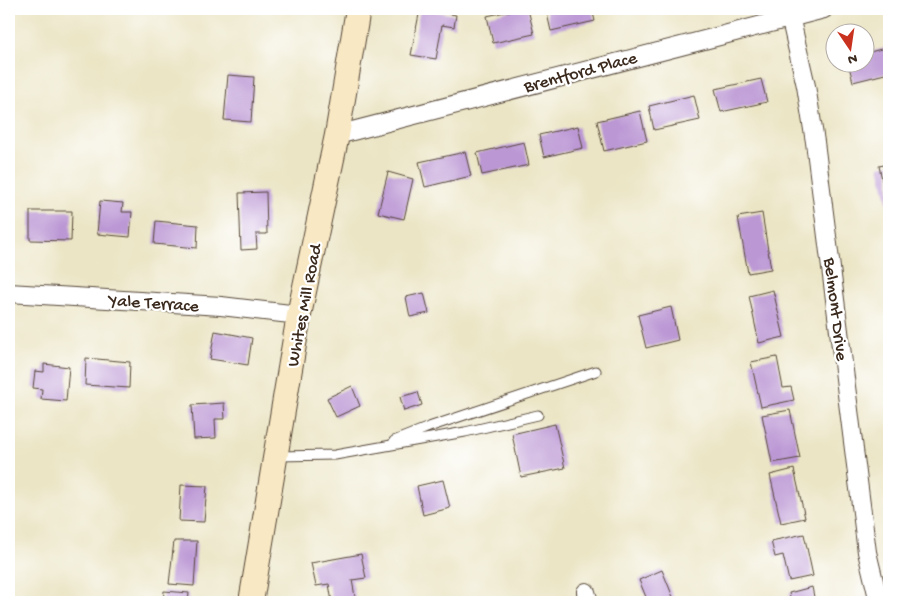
<svg xmlns="http://www.w3.org/2000/svg" width="898" height="611" font-family="'Gochi Hand',sans-serif">
  <rect width="100%" height="100%" fill="#fff"/>
  <filter id="ink" filterUnits="userSpaceOnUse"><feTurbulence type="fractalNoise" baseFrequency=".02" numOctaves="2"/><feDisplacementMap in="SourceGraphic" scale="10" xChannelSelector="R" yChannelSelector="G"/><feConvolveMatrix kernelMatrix="1 2 1 2 8 2 1 2 1" color-interpolation-filters="sRGB"/></filter>
  <filter id="wash" filterUnits="userSpaceOnUse"><feTurbulence type="fractalNoise" baseFrequency=".0096" numOctaves="4" result="noise"/><feDisplacementMap in="SourceGraphic" scale="20" xChannelSelector="R" yChannelSelector="G"/><feGaussianBlur stdDeviation="1.12" result="paint"/><feColorMatrix in="noise" values="0 0 0 0 0 0 0 0 0 0 0 0 0 0 0 0 0 1.4 0 .05"/><feComposite in="paint" operator="in"/></filter>
  <g filter="url(#wash)">
    <rect width="100%" height="100%" fill="#ebe5c5"/>
    <g id="blocks">
      <path fill="#bb97d4" d="M420 9 456 15 454 27 442 25 436 59 411 55Z
        M518 9H528L534 34 493 43 487 16Z
        M546 9H592L595 21 551 31Z
        M889 47V73L853 82 848 62H866V53Z
        M228 75 254 77 251 122 224 120Z
        M761 79 767 102 721 112 715 89Z
        M694 95 700 120 654 130 649 106Z
        M640 111 647 141 604 151 597 121Z
        M578 126 583 148 544 157 539 135Z
        M524 142 529 165 482 175 477 153Z
        M465 152 471 176 425 187 419 162Z
        M889 164V206H888L879 166Z
        M388 172 413 179 404 219 378 213Z
        M266 192 267 234H256L257 249 241 250 239 193Z
        M100 201 123 203 122 212H132L130 237 97 234Z
        M30 211H72L71 241 30 240Z
        M762 213 771 269 748 273 738 217Z
        M156 221 198 225 197 248 154 244Z
        M773 290 784 337 759 343 749 296Z
        M424 293 429 313 410 317 406 297Z
        M671 307 678 340 646 348 638 315Z
        M215 331 252 338 248 365 210 359Z
        M777 357 783 388 791 387 794 400 761 407 751 362Z
        M86 358 130 362 129 388 85 385Z
        M44 364 69 367 66 401 41 399 42 389 33 388 35 371 44 372Z
        M352 386 360 406 336 417 327 398Z
        M418 392 422 405 404 411 400 397Z
        M224 403 225 419H215L216 438 194 439 192 405Z
        M790 410 800 458 772 463 762 415Z
        M555 424 565 468 521 477 512 434Z
        M794 469 805 518 781 523 770 475Z
        M443 480 450 508 423 515 417 486Z
        M181 485 207 486 204 522 179 521Z
        M804 534 813 576 789 581 783 555 775 557 771 541Z
        M174 541H197L194 586 169 584Z
        M361 554 366 578 352 580 356 602H332L329 584 316 586 311 563Z
        M662 570 675 602H648L639 580Z
        M812 587 815 602H791L789 593Z
        M164 591 189 593 188 602H163Z"/>
    </g>
  </g>
  <g filter="url(#ink)">
    <use href="#blocks" fill-opacity="0" stroke="#554637" stroke-width="1"/>
    <g fill="none" stroke-linecap="round" stroke-linejoin="round">
      <g stroke="#554637" stroke-width="11">
        <path id="lane" d="M394 441 429 427 596 371
          M277 456 335 455 465 432 538 415"/>
      </g>
      <g stroke="#554637" stroke-width="20">
        <path id="street" d="M790 16 806 86 815 142 867 552 879 602
          M337 135 824 9
          M9 293 221 306 299 315
          M586 592 589 602"/>
      </g>
      <g stroke="#554637" stroke-width="26">
        <path id="secondary" d="M251 602 299 315 337 135 358 9"/>
      </g>
      <use href="#lane" stroke="#fff" stroke-width="9"/>
      <use href="#street" stroke="#fff" stroke-width="18"/>
      <use href="#secondary" stroke="#f8e8c3" stroke-width="24"/>
    </g>
  </g>
  <g text-anchor="middle" stroke-width="4.5" stroke-linejoin="round" paint-order="stroke">
    <g font-size="18" fill="#3b2a1e" stroke="#fff">
      <text transform="translate(580 71) rotate(-15)" y="6">Brentford Place</text>
      <text transform="translate(154 302) rotate(4)" y="6">Yale Terrace</text>
      <text transform="translate(303 305) rotate(-79)" y="6">Whites Mill Road</text>
      <text transform="translate(837 309) rotate(83)" y="6">Belmont Drive</text>
    </g>
  </g>
  <rect width="898" height="611" fill="none" stroke="#fff" stroke-width="30"/>
  <g transform="translate(850 48) rotate(167)"><circle r="24" fill="#ffffff" stroke="#b1aaa5"/>
  <path d="M0-4L9 19L0 12L-9 19Z" fill="#c8321e"/>
  <text y="-8" font-size="14" font-weight="bold" text-anchor="middle" fill="#3b2a1e">N</text>
  </g>
</svg>
